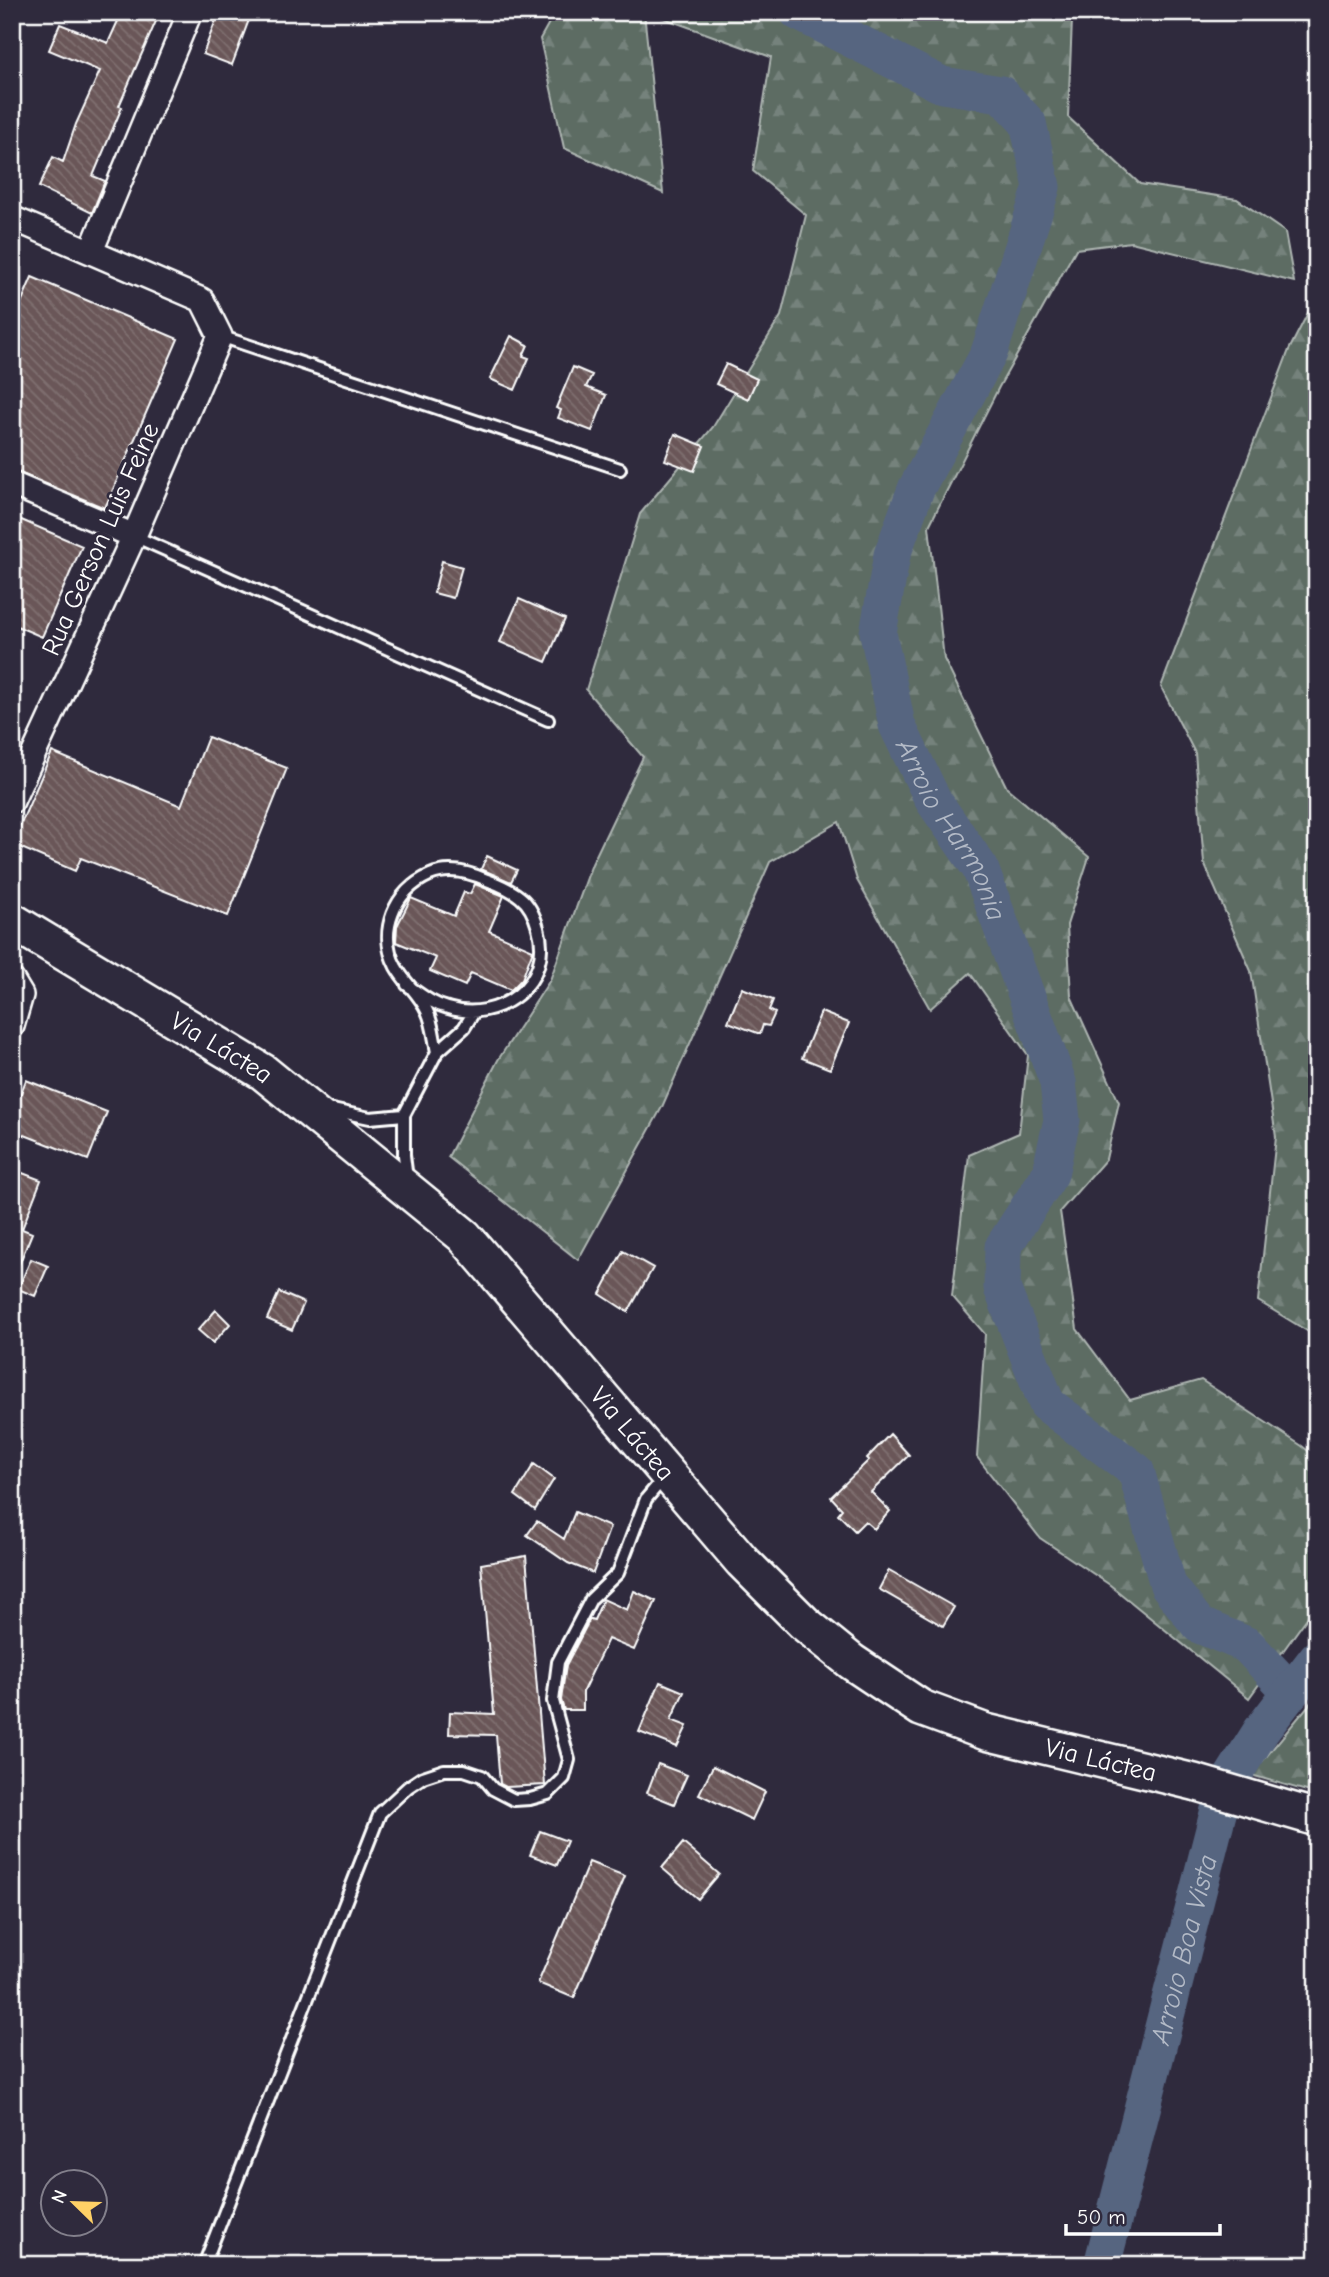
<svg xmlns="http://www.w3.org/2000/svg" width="1329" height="2277" font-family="'Comic Neue',sans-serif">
  <defs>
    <pattern id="forest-firs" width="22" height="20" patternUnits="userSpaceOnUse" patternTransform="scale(1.75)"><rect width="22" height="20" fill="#5d6c64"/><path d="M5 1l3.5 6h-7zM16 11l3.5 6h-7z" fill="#75827b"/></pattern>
    <pattern id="building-back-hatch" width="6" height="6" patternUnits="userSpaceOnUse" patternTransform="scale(1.75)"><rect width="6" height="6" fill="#6a5758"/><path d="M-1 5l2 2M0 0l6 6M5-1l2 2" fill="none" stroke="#807071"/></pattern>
  </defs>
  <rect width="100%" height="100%" fill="#2f2a3d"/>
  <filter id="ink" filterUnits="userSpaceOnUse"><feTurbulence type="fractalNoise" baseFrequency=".0143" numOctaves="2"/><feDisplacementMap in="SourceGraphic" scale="14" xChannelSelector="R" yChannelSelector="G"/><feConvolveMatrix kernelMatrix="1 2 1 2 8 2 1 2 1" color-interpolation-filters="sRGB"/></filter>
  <g filter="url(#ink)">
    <path fill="url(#forest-firs)" stroke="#aeb6b2" stroke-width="2" d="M555 12H644L663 193 564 148 540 39Z
      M647 12H1075L1072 20 1068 117 1140 184 1237 199 1285 232 1294 282 1131 242 1076 249 999 387 929 526 944 659 1007 788 1089 857 1067 925 1071 996 1119 1102 1106 1159 1060 1211 1077 1329 1130 1400 1201 1380 1302 1446 1317 1458V1604L1249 1698 1110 1585 1040 1538 977 1457 985 1334 952 1296 969 1155 1019 1133 1028 1055 970 973 930 1009 857 880 839 822 770 862 662 1107 578 1260 448 1157 498 1060 550 980 592 864 643 757 586 690 640 514 713 427 781 316 806 215 753 171 771 57Z
      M1317 295V1337L1258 1301 1276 1137 1251 971 1204 863 1195 753 1161 687 1289 350Z
      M1317 1695V1794L1251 1775Z"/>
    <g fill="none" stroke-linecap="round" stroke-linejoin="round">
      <g stroke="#566580" stroke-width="37">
        <path id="s1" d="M798 12 942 85 1001 94 1028 123 1042 187 989 353 916 489 892 555 878 633 897 725 933 800 980 868 1058 1082 1062 1120 1050 1174 1003 1247 1002 1288 1047 1404 1136 1471 1168 1585 1199 1625 1247 1645 1291 1692"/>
        <path id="s2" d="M1102 2265 1224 1790 1261 1731 1317 1658"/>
      </g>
    </g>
    <path fill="url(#building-back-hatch)" stroke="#fff" stroke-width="2" d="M122 12H160L119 106 122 107 93 176 105 181 92 213 39 187 53 157 63 162 76 124 100 71 49 50 60 24 108 43Z
      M219 12H236L250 17 232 65 203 54Z
      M32 277 178 339 105 508 12 470V324Z
      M511 336 528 345 523 356 529 358 515 390 490 379Z
      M726 364 757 379 748 399 716 384Z
      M573 367 592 375 586 387 606 395 592 431 558 418 561 410 556 408Z
      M675 434 704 446 694 471 665 460Z
      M12 516 82 546 42 637 12 624Z
      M442 561 462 567 453 598 434 593Z
      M519 599 565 619 546 662 500 642Z
      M208 737 287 768 228 916 81 858 75 871 12 844 52 752 181 806Z
      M487 856 517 870 511 882 481 869Z
      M475 884 504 896 489 931 533 950 522 979 511 990 471 973 465 986 430 971 436 958 396 942 397 926 411 898 454 916 464 892 470 894Z
      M742 988 773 1000 769 1010 775 1013 769 1026 763 1025 760 1034 728 1022Z
      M821 1012 849 1023 830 1069 802 1058Z
      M26 1080 107 1112 88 1160 12 1130V1116Z
      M12 1169 41 1180 22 1229 32 1233 13 1279Z
      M623 1251 653 1268 628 1312 600 1294Z
      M31 1259 48 1266 35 1296 18 1289Z
      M279 1292 304 1303 292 1330 267 1319Z
      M216 1310 230 1324 213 1343 198 1330Z
      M890 1434 909 1455 871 1492 890 1511 874 1529 865 1521 855 1531 838 1514 842 1509 831 1497 869 1460 867 1458Z
      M534 1464 554 1479 535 1510 515 1495Z
      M575 1512 610 1527 593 1573 568 1563 527 1535 537 1521 564 1539Z
      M526 1556 545 1785 506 1787 500 1784 496 1735 449 1734 450 1712 494 1714 481 1564Z
      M889 1570 954 1607 943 1626 879 1589Z
      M634 1591 656 1601 634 1650 608 1639 583 1691V1710H564L561 1700 566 1665 590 1619 594 1620 603 1599 627 1610Z
      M660 1682 684 1692 671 1720 687 1726 677 1747 639 1732Z
      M658 1764 687 1775 674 1804 647 1793Z
      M713 1766 765 1792 752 1820 699 1794Z
      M540 1831 567 1841 557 1865 530 1855Z
      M683 1843 719 1874 698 1899 662 1868Z
      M589 1862 625 1876 574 1998 538 1983Z"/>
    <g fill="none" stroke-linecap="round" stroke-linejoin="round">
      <g stroke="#fff" stroke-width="16">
        <path id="lane" d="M220 336 620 469
          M134 536 548 720
          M407 985C420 994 432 1004 448 1008 498 1024 555 983 538 928 535 917 529 904 520 897 510 889 498 884 487 880 469 872 449 867 430 875 394 891 377 932 396 967 405 983 420 995 427 1011 433 1023 434 1038 437 1052
          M325 1111 332 1110 370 1118 404 1115
          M407 1179 404 1155V1115L437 1052 464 1028 474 1012
          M204 2265 380 1813 408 1787 423 1777 444 1770H464L482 1776 493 1789 514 1800 530 1799 548 1794 564 1778 569 1760 553 1701 558 1662 591 1599 618 1573 646 1499 663 1479"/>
      </g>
      <g stroke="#fff" stroke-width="28">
        <path id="street" d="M12 218 202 300 220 336 134 536 12 801
          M91 251 190 12
          M12 484 134 536
          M12 980 21 995 12 1026"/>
      </g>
      <g stroke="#fff" stroke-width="40">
        <g id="primary">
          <path id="s3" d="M12 921 263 1072 464 1236 742 1561 804 1623 852 1662 921 1708 986 1732 1194 1782 1317 1818"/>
        </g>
      </g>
      <use href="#lane" stroke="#2f2a3d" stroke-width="10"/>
      <use href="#street" stroke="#2f2a3d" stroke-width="23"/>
      <use href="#primary" stroke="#2f2a3d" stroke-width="35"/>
    </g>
  </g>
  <g text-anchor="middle" stroke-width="7" stroke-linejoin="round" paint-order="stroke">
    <g font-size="26" fill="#fff" stroke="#2f2a3d">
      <text transform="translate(100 539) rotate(-66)" y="9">Rua Gerson Luis Feine</text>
      <text dy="9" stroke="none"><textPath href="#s3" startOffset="245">Via Láctea</textPath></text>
      <text dy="9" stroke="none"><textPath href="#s3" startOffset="812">Via Láctea</textPath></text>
      <text dy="9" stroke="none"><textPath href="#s3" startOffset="1400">Via Láctea</textPath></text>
    </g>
    <g font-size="28" font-style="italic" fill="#b3bac6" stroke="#2f2a3d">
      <text dy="10" stroke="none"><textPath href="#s1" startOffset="1017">Arroio Harmonia</textPath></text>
      <text dy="10" stroke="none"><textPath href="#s2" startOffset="326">Arroio Boa Vista</textPath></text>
    </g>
  </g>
  <rect width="1329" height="2277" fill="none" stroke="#2f2a3d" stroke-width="42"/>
  <rect x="21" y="21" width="1287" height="2235" fill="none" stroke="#fff" stroke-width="2.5" filter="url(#ink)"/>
  <g transform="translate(74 2203) rotate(293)"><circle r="33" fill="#2f2a3d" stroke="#827f8b" stroke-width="2"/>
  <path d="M0-5L12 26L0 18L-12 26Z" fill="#ffd166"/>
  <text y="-10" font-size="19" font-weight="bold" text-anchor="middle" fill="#ffffff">N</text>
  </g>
  <path d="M1066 2224v10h154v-10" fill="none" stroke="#ffffff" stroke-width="3.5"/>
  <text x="1077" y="2224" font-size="21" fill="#ffffff" stroke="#2f2a3d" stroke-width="5" paint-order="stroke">50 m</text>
</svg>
